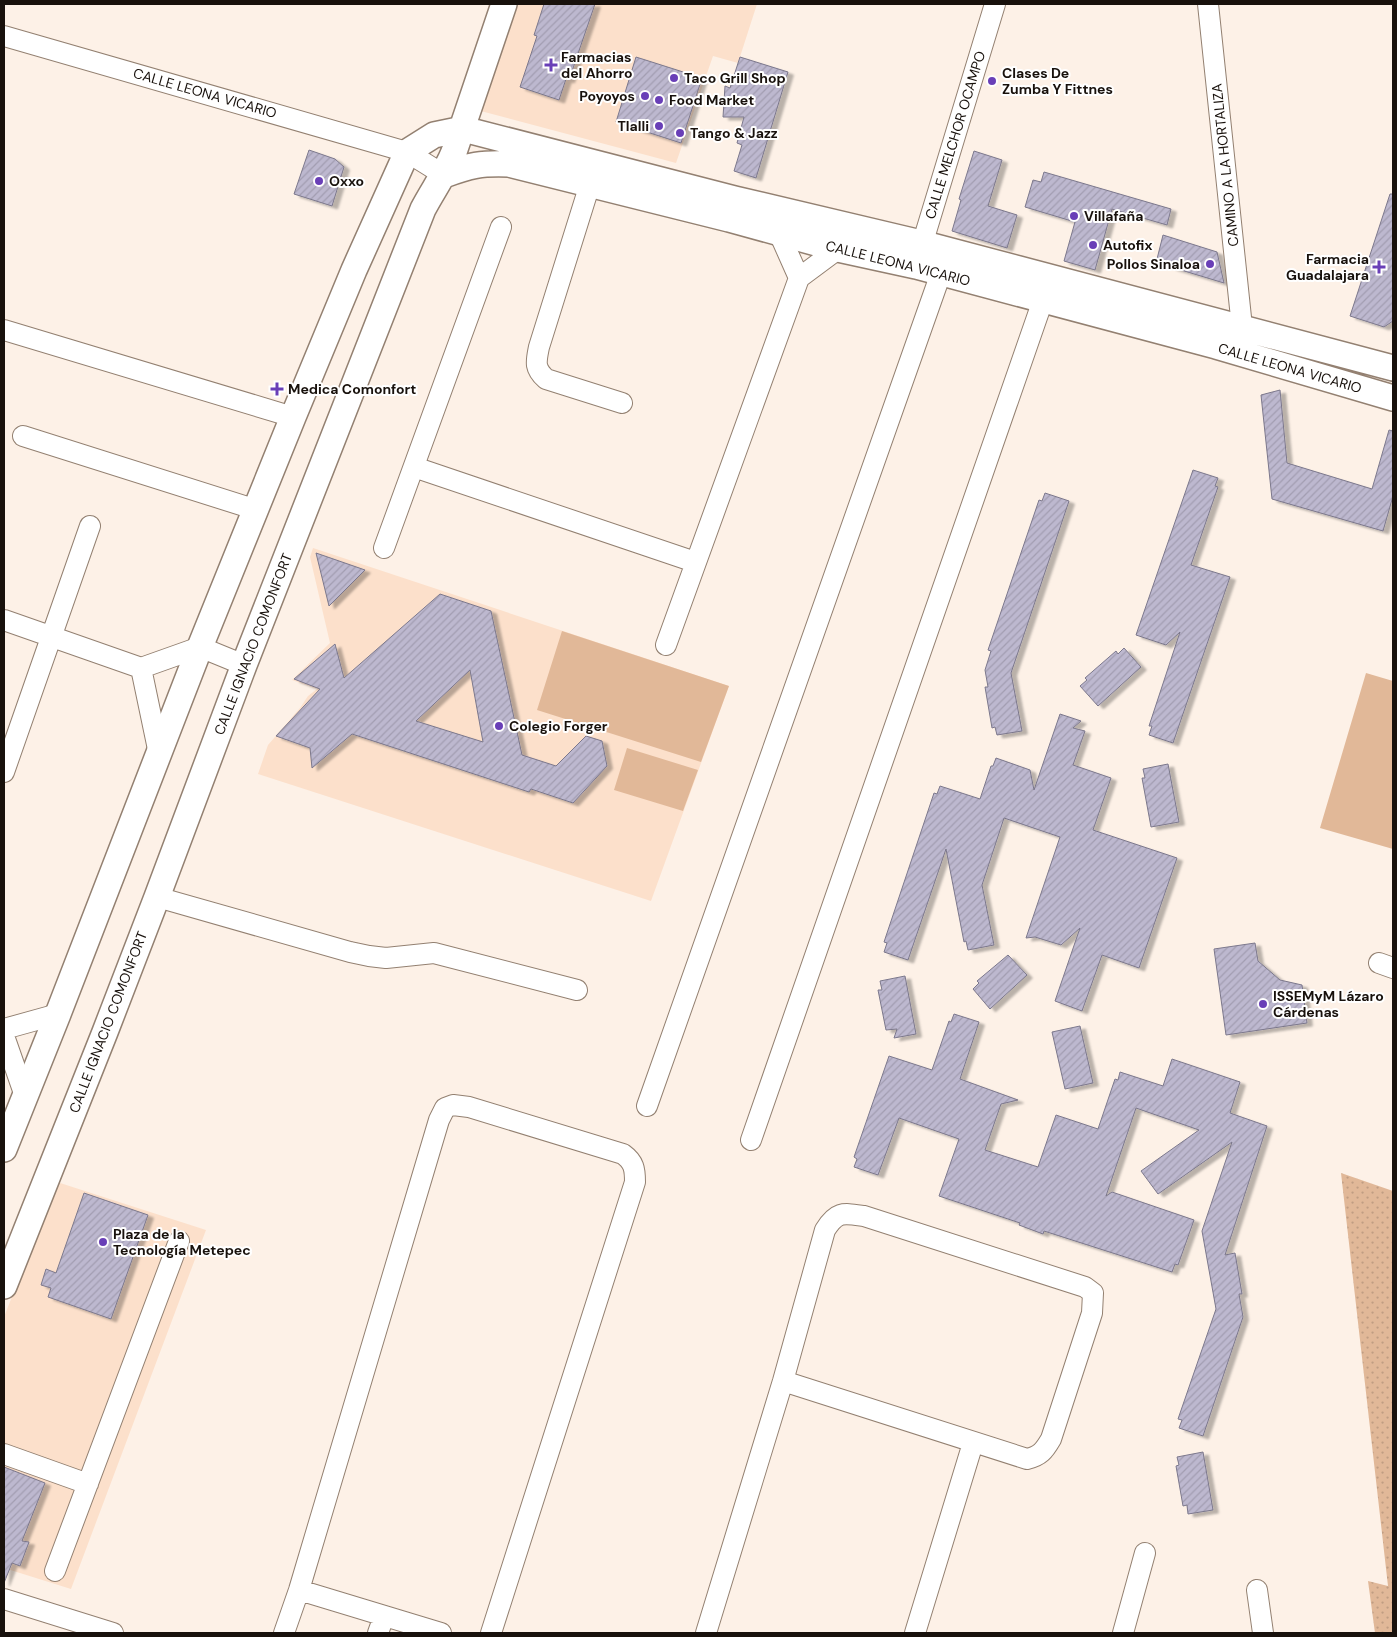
<svg xmlns="http://www.w3.org/2000/svg" width="1397" height="1637" font-family="'DM Sans',sans-serif">
  <defs>
    <pattern id="park-dots" width="8" height="8" patternUnits="userSpaceOnUse" patternTransform="scale(1.25)"><rect width="8" height="8" fill="#e1b898"/><path d="M2 2h.1M6 6h.1" fill="none" stroke="#c09d82" stroke-width="1.8" stroke-linecap="round"/></pattern>
    <pattern id="building-hatch" width="6" height="6" patternUnits="userSpaceOnUse" patternTransform="scale(1.25)"><rect width="6" height="6" fill="#bdb8cf"/><path d="M-1 1l2-2M0 6l6-6M5 7l2-2" fill="none" stroke="#a29db1"/></pattern>
    <filter id="shadow"><feDropShadow dx="5.5" dy="3" stdDeviation="1" flood-color="#0004"/></filter>
  </defs>
  <rect width="100%" height="100%" fill="#fdf1e7"/>
  <path fill="#fce0cb" d="M512 4H757L738 63 713 56 676 163 477 110Z
    M313 548 729 686 651 901 258 774 268 745 300 708 308 696 317 689 292 680 330 643 310 557Z
    M57 1182 206 1230 71 1589 4 1568V1317Z"/>
  <path fill="url(#park-dots)" d="M1341 1173 1393 1191V1633H1375L1368 1581 1388 1586Z"/>
  <path fill="#e1b898" d="M562 631 729 686 701 762 537 710Z
    M1366 673 1393 681V849L1320 828Z
    M627 748 698 770 683 811 614 790Z"/>
  <path fill="url(#building-hatch)" stroke="#7c788c" fill-rule="evenodd" filter="url(#shadow)" d="M544 4H595L569 80 566 79 559 100 520 87 537 36 534 35Z
    M636 57 702 78 681 143 616 122Z
    M740 57 788 72 756 178 734 171 742 145 737 143 744 117H723L725 86 730 88Z
    M309 150 335 159 344 167 332 206 294 194Z
    M974 151 1002 160 988 206 1017 215 1007 248 952 231 961 200 959 199Z
    M1044 172 1171 209 1167 225 1112 209 1095 270 1064 261 1075 222 1025 207 1033 180 1041 182Z
    M1390 194H1393V321L1384 327 1350 316Z
    M1163 235 1217 252 1224 283 1171 267 1172 264 1157 259Z
    M1280 390 1287 463 1372 489 1389 430 1393 431V496L1383 531 1272 499 1261 395Z
    M1193 470 1218 478 1215 486 1218 487 1191 565 1230 577 1173 743 1149 735 1152 726H1149L1180 632 1166 645 1136 635Z
    M1045 493 1069 501 1011 673 1022 731 997 735 995 727 992 728 985 687H988L985 670 991 651 988 650 1039 500 1042 501Z
    M316 553 365 570 329 606Z
    M440 594 491 611 522 755 556 766 586 736 602 741 607 766 573 803 531 789 529 792 352 734 312 768 310 748 276 736 320 689 294 679 335 644 344 678ZM470 670 483 742 416 721Z
    M1124 648 1141 667 1098 706 1080 686 1087 680 1085 678 1116 651 1118 654Z
    M1060 714 1081 721 1073 728 1085 731 1073 765 1111 778 1093 830 1177 858 1139 968 1102 955 1082 1011 1055 1001 1080 928 1061 945 1035 937 1026 938 1060 837 1004 818 982 885 994 945 968 950 966 941 964 942 946 849 908 960 884 952 887 943 884 942 934 793 937 794 940 786 980 799 991 766H993L996 758 1030 770 1034 790Z
    M1168 764 1179 822 1151 827 1142 778H1145L1143 769Z
    M1255 943 1258 961 1280 980 1302 985 1307 1023 1226 1035 1214 949Z
    M1008 955 1027 975 990 1009 973 989 979 983 977 981Z
    M905 976 916 1034 894 1038 897 1029 886 1030 878 990H882L880 981Z
    M954 1014 979 1022 960 1079 1018 1100 1001 1104 985 1150 1038 1167 1056 1115 1098 1129 1115 1079 1118 1080 1120 1072 1163 1086 1172 1059 1240 1082 1230 1113 1267 1126 1225 1255 1235 1253 1242 1294H1239L1243 1317 1203 1436 1179 1428 1182 1420 1178 1419 1216 1309 1202 1231 1232 1142 1158 1194 1141 1171 1199 1130 1136 1108 1106 1196 1112 1192 1194 1220 1178 1265 1175 1264 1172 1272 1044 1231 1043 1234 1019 1225 1020 1223 939 1196 959 1139 899 1118 878 1175 854 1167 857 1159 854 1157 889 1056 932 1070 949 1021 951 1022Z
    M1080 1026 1093 1083 1065 1089 1052 1032Z
    M84 1193 148 1215 111 1319 48 1297 51 1288 41 1285 46 1269 56 1273Z
    M1203 1452 1213 1510 1188 1514 1187 1505 1183 1506 1176 1466 1179 1465 1177 1457Z
    M4 1467 45 1483 22 1541 29 1542 20 1566 12 1563 4 1583Z"/>
  <g fill="none" stroke-linecap="round" stroke-linejoin="round">
    <g stroke="#938071" stroke-width="22">
      <path id="minor" d="M1208 4 1242 327
        M4 36 407 152 444 175
        M590 184 539 347C536 362 534 368 546 379L622 403
        M779 233 799 278
        M918 258 995 4
        M4 330 293 417
        M23 436 257 510
        M414 467 695 562
        M384 548 501 227
        M4 620 141 668 200 647 244 665
        M666 645 799 278 838 249
        M141 668 159 754
        M4 772 90 526
        M157 897 350 952 369 956 386 958 434 953 577 990
        M1379 963 1393 968
        M4 1029 58 1014
        M4 1036 25 1096
        M647 1106 941 273
        M751 1140 1043 300
        M4 1454 88 1484
        M55 1571 179 1241
        M299 1590 441 1633
        M1257 1590 1263 1633
        M4 1599 113 1633
        M284 1633 299 1590 439 1120 445 1108 453 1105 469 1107 623 1154C634 1162 635 1169 635 1182L491 1633
        M378 1633 384 1616
        M706 1633 783 1381 825 1230C837 1211 843 1213 864 1216L1085 1287 1093 1293 1092 1313 1051 1439C1044 1451 1040 1456 1027 1459L783 1381
        M915 1633 973 1443
        M1123 1633 1145 1553"/>
    </g>
    <g stroke="#938071" stroke-width="28">
      <path id="major" d="M444 175C470 165 481 163 509 164L729 219 838 249 916 266 1216 346 1393 398
        M4 1149 58 1014 200 647 293 417 354 270 407 152 434 135 463 129 735 199 921 243 1393 368
        M4 1286 105 1032 157 897 244 665 423 209C433 190 446 172 454 152L504 4"/>
    </g>
    <use href="#minor" stroke="#fff" stroke-width="20"/>
    <use href="#major" stroke="#fff" stroke-width="25"/>
  </g>
  <g fill="#693fb7" stroke="#fff" stroke-width="2">
    <path d="M548.5 57.5h5v5h5v5h-5v5h-5v-5h-5v-5h5z"/>
    <circle cx="674" cy="78" r="5"/>
    <circle cx="992" cy="81" r="5"/>
    <circle cx="645" cy="96" r="5"/>
    <circle cx="659" cy="100" r="5"/>
    <circle cx="659" cy="126" r="5"/>
    <circle cx="680" cy="133" r="5"/>
    <circle cx="319" cy="181" r="5"/>
    <circle cx="1074" cy="216" r="5"/>
    <circle cx="1093" cy="245" r="5"/>
    <circle cx="1210" cy="264" r="5"/>
    <path d="M1376.5 259.5h5v5h5v5h-5v5h-5v-5h-5v-5h5z"/>
    <path d="M274.5 381.5h5v5h5v5h-5v5h-5v-5h-5v-5h5z"/>
    <circle cx="499" cy="726" r="5"/>
    <circle cx="1263" cy="1004" r="5"/>
    <circle cx="103" cy="1242" r="5"/>
  </g>
  <g text-anchor="middle" stroke-width="4" stroke-linejoin="round" paint-order="stroke">
    <g font-size="14" font-weight="bold" fill="#18110c" stroke="#fff" text-anchor="start">
      <text x="561" y="62">Farmacias<tspan x="561" dy="16">del Ahorro</tspan></text>
      <text x="1002" y="78">Clases De<tspan x="1002" dy="16">Zumba Y Fittnes</tspan></text>
      <text x="684" y="83">Taco Grill Shop</text>
      <text x="635" y="101" text-anchor="end">Poyoyos</text>
      <text x="669" y="105">Food Market</text>
      <text x="649" y="131" text-anchor="end">Tlalli</text>
      <text x="690" y="138">Tango &amp; Jazz</text>
      <text x="329" y="186">Oxxo</text>
      <text x="1084" y="221">Villafaña</text>
      <text x="1103" y="250">Autofix</text>
      <text x="1369" y="264" text-anchor="end">Farmacia<tspan x="1369" dy="16">Guadalajara</tspan></text>
      <text x="1200" y="269" text-anchor="end">Pollos Sinaloa</text>
      <text x="288" y="394">Medica Comonfort</text>
      <text x="509" y="731">Colegio Forger</text>
      <text x="1273" y="1001">ISSEMyM Lázaro<tspan x="1273" dy="16">Cárdenas</tspan></text>
      <text x="113" y="1239">Plaza de la<tspan x="113" dy="16">Tecnología Metepec</tspan></text>
    </g>
    <g font-size="14" fill="#18110c" stroke="#fff">
      <text transform="translate(205 93) rotate(16)" y="5">CALLE LEONA VICARIO</text>
      <text transform="translate(955 135) rotate(-73)" y="5">CALLE MELCHOR OCAMPO</text>
      <text transform="translate(1225 165) rotate(-96)" y="5">CAMINO A LA HORTALIZA</text>
      <text transform="translate(898 263) rotate(14)" y="5">CALLE LEONA VICARIO</text>
      <text transform="translate(1290 368) rotate(16)" y="5">CALLE LEONA VICARIO</text>
      <text transform="translate(253 644) rotate(-69)" y="5">CALLE IGNACIO COMONFORT</text>
      <text transform="translate(108 1022) rotate(-69)" y="5">CALLE IGNACIO COMONFORT</text>
    </g>
  </g>
  <rect width="1397" height="1637" fill="none" stroke="#18110c" stroke-width="10"/>
</svg>
